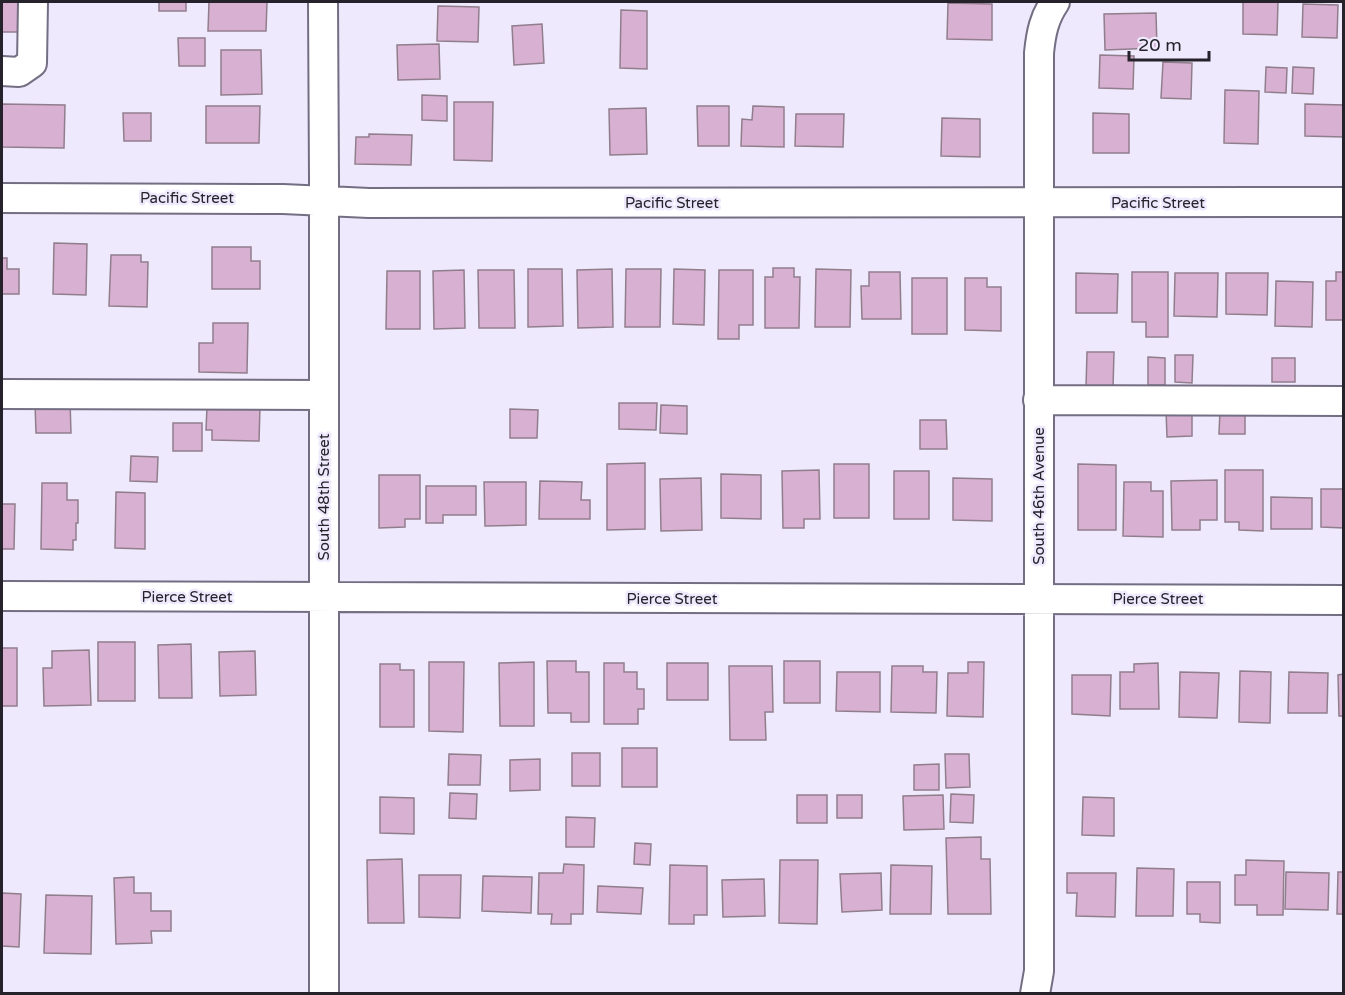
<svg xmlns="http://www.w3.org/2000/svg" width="1345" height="995" font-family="'Varela Round',sans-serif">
  <rect width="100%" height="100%" fill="#eee9fc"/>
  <path fill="#d8b0d1" stroke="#917e8d" stroke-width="1.5" d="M2 2H18V32H2Z
    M159 2H186V11H159Z
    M209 2H267L266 31H208Z
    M1243 2H1278L1277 35 1243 34Z
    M948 3 992 4V40L947 39Z
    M1303 4 1338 5 1337 38 1302 37Z
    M438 6 479 7 478 42 437 41Z
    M621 10 647 11V69L620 68Z
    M1156 13 1157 48 1105 50 1104 14Z
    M542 24 544 63 514 65 512 26Z
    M178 38H205V66H179Z
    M439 44 440 79 398 80 397 45Z
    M221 50H261L262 94 221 95Z
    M1100 55 1134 56 1133 89 1099 88Z
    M1163 62 1192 63 1191 99 1161 98Z
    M1266 67 1287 68 1286 93 1265 92Z
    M1293 67 1314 68 1313 94 1292 93Z
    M1225 90 1259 91 1258 144 1224 143Z
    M422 95 447 96V121L422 120Z
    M454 102H493L492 161 454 160Z
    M2 104 65 105 64 148 2 147Z
    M1305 104 1344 105V137L1305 136Z
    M206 106H260L259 143H206Z
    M697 106H729V146H698Z
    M753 106 784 107V147L741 146 742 119 752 120Z
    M646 108 647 154 610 155 609 109Z
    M123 113H151V141H124Z
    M1093 113 1129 114V153H1093Z
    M796 114H844L843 147 795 146Z
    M942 118 980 119V157L941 156Z
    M369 134 412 135 411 165 355 164 356 137H369Z
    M54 243 87 244 86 295 53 294Z
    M212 247H251V261H260V289H212Z
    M111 255H141V262H148L147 307 109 306Z
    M2 258H7V269H19V294H2Z
    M773 268H794V277H800L799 328H765V277H773Z
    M528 269H562L563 326 528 327Z
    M612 269 613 327 578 328 577 270Z
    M626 269H661L660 327H625Z
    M674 269 705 270 704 325 673 324Z
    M816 269 851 270 850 327H815Z
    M464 270 465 328 434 329 433 271Z
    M478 270H514L515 328H479Z
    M719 270H753V325H739V339H718Z
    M387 271H420V329H386Z
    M869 272H900L901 319H862L861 286H869Z
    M1132 272H1168V337H1146V322H1132Z
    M1336 272H1344V320H1326V281H1336Z
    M1076 273 1118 274 1117 313H1076Z
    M1175 273H1218L1217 317 1174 316Z
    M1226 273H1268L1267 315 1226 314Z
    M912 278H947V334H912Z
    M965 278H987V287H1001V331L965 330Z
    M1276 281 1313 282 1312 327 1275 326Z
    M213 323H248L247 373 199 372V343H213Z
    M1087 352H1114L1113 388 1086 387Z
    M1175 355H1193L1192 383 1175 382Z
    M1148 357 1165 358V385H1148Z
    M1272 358H1295V382H1272Z
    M70 401 71 433H36L35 403Z
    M619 403H657L656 430 619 429Z
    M661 405 687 406V434L660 433Z
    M207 407H260L259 441 212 440V430H206Z
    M510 409 538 410 537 438H510Z
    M1166 410H1192V436L1167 437Z
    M1220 411 1245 412V434H1219Z
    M920 420H946L947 449H920Z
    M173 423H202V451H173Z
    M131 456 158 457 157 482 130 481Z
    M645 463V529L607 530V464Z
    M834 464H869V518H834Z
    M1078 464 1116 465V530H1078Z
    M819 470 820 519H804V528H783L782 471Z
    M1225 470H1263V531L1239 530V522H1225Z
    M894 471H929V519H894Z
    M721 474 761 475V519L721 518Z
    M379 475H420V519H405V527L379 528Z
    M701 478 702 530 661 531 660 479Z
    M953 478 992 479V521L953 520Z
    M1217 480V520H1200V530H1172L1171 481Z
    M540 481 582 482 581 500H590V519H539Z
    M484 482H526V525L485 526Z
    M1124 482H1151V491H1163V537L1123 536Z
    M42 483H67V500H78V523H76V540H73V550L41 549Z
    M2 485V504H15L14 549H2Z
    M426 486H476V515H443V523H426Z
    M1321 489H1344V528L1321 527Z
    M116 492 145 493V549L115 548Z
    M1271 497 1312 498V529H1271Z
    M98 642H135V701H98Z
    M191 644 192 698H159L158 645Z
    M2 648H17V706H2Z
    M89 650 91 705 44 706 43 668H52V651Z
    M255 651 256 695 220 696 219 652Z
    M547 661H576V672H589V722H571V713H548Z
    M784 661H820V703H784Z
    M429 662H464L463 732 429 731Z
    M534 662V726H500L499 663Z
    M968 662H984L983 717 947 716 948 673H968Z
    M604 663H624V672H637V689H644V709H638V724H604Z
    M667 663H708V700H667Z
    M1158 663 1159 709H1120V672H1134V664Z
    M380 664H400V670H414V727H380Z
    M729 666H772L773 712H765L766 740H730Z
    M892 666H923V672H937L936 713 891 712Z
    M1240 671 1271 672 1270 723 1239 722Z
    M837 672H880V712L836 711Z
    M1180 672 1219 673 1217 718 1179 717Z
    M1289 672 1328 673 1327 713H1288Z
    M1344 674V716H1339L1338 675Z
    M1072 675H1111L1110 716 1072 714Z
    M622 748H657V787H622Z
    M572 753H600V786H572Z
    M449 754 481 755 480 785H448Z
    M945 754H969L970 787 946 788Z
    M540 759V790L510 791V760Z
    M939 764V790H914V765Z
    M450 793 477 794 476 819 449 818Z
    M951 794 974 795 973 823 950 822Z
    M797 795H827V823H797Z
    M837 795H862V818H837Z
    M943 795 944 829 904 830 903 796Z
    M380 797 414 798V834L380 833Z
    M1083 797 1114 798V836L1082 835Z
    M566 817 595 818 594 847H566Z
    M981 837V859H990L991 914H948L946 838Z
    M635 843 651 844 650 865 634 864Z
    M402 859 404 923H368L367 860Z
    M780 860H818L817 924 779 923Z
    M1246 860 1284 861 1283 915H1257V905H1235V875H1246Z
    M564 864 584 865 583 914H571V924H551L552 914H538L539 873H563Z
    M670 865 707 866V915H694V924H669Z
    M891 865 932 866 931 914H890Z
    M1137 868 1174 869 1173 916H1136Z
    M1286 872 1329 873 1328 910 1285 909Z
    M1338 872H1344V914H1337Z
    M881 873 882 910 842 912 840 874Z
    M1067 873H1116L1115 917 1076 916 1077 893H1067Z
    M419 875H461L460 918 419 917Z
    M483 876 532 877 531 913 482 911Z
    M134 877V893H151V911H171V931H151L152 943 116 944 114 878Z
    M764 879 765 916 723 917 722 880Z
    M1187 882H1220V923L1200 922V914H1187Z
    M598 886 643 888 641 914 597 912Z
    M2 893 21 894 19 947 2 946Z
    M46 895 92 896 91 954 44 953Z"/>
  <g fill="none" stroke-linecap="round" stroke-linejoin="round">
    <g stroke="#746e83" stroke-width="32">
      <path id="minor" d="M323 2 324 179V994
        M2 71 19 72 32 63 33 2
        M2 198 283 199 369 203 1344 202
        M2 394 324 395
        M1038 400 1344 401
        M2 596 1344 600
        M1035 994 1039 971V53C1041 33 1044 18 1055 2"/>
    </g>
    <use href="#minor" stroke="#fff" stroke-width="28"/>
  </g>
  <g text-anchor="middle" stroke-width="5" stroke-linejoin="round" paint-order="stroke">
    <g font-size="15" fill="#25222b" stroke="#eee9fc">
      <text x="187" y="203">Pacific Street</text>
      <text x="672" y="208">Pacific Street</text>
      <text x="1158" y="208">Pacific Street</text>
      <text transform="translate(1039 496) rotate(-90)" y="5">South 46th Avenue</text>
      <text transform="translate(324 497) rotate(-90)" y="5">South 48th Street</text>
      <text x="187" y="602">Pierce Street</text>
      <text x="672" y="604">Pierce Street</text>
      <text x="1158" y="604">Pierce Street</text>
    </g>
  </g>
  <rect width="1345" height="995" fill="none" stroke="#25222b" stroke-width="6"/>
  <path d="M1129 51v9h80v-9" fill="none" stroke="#25222b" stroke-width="3"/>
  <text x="1138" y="51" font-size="18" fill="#25222b" stroke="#eee9fc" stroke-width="4.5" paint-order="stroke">20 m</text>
</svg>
